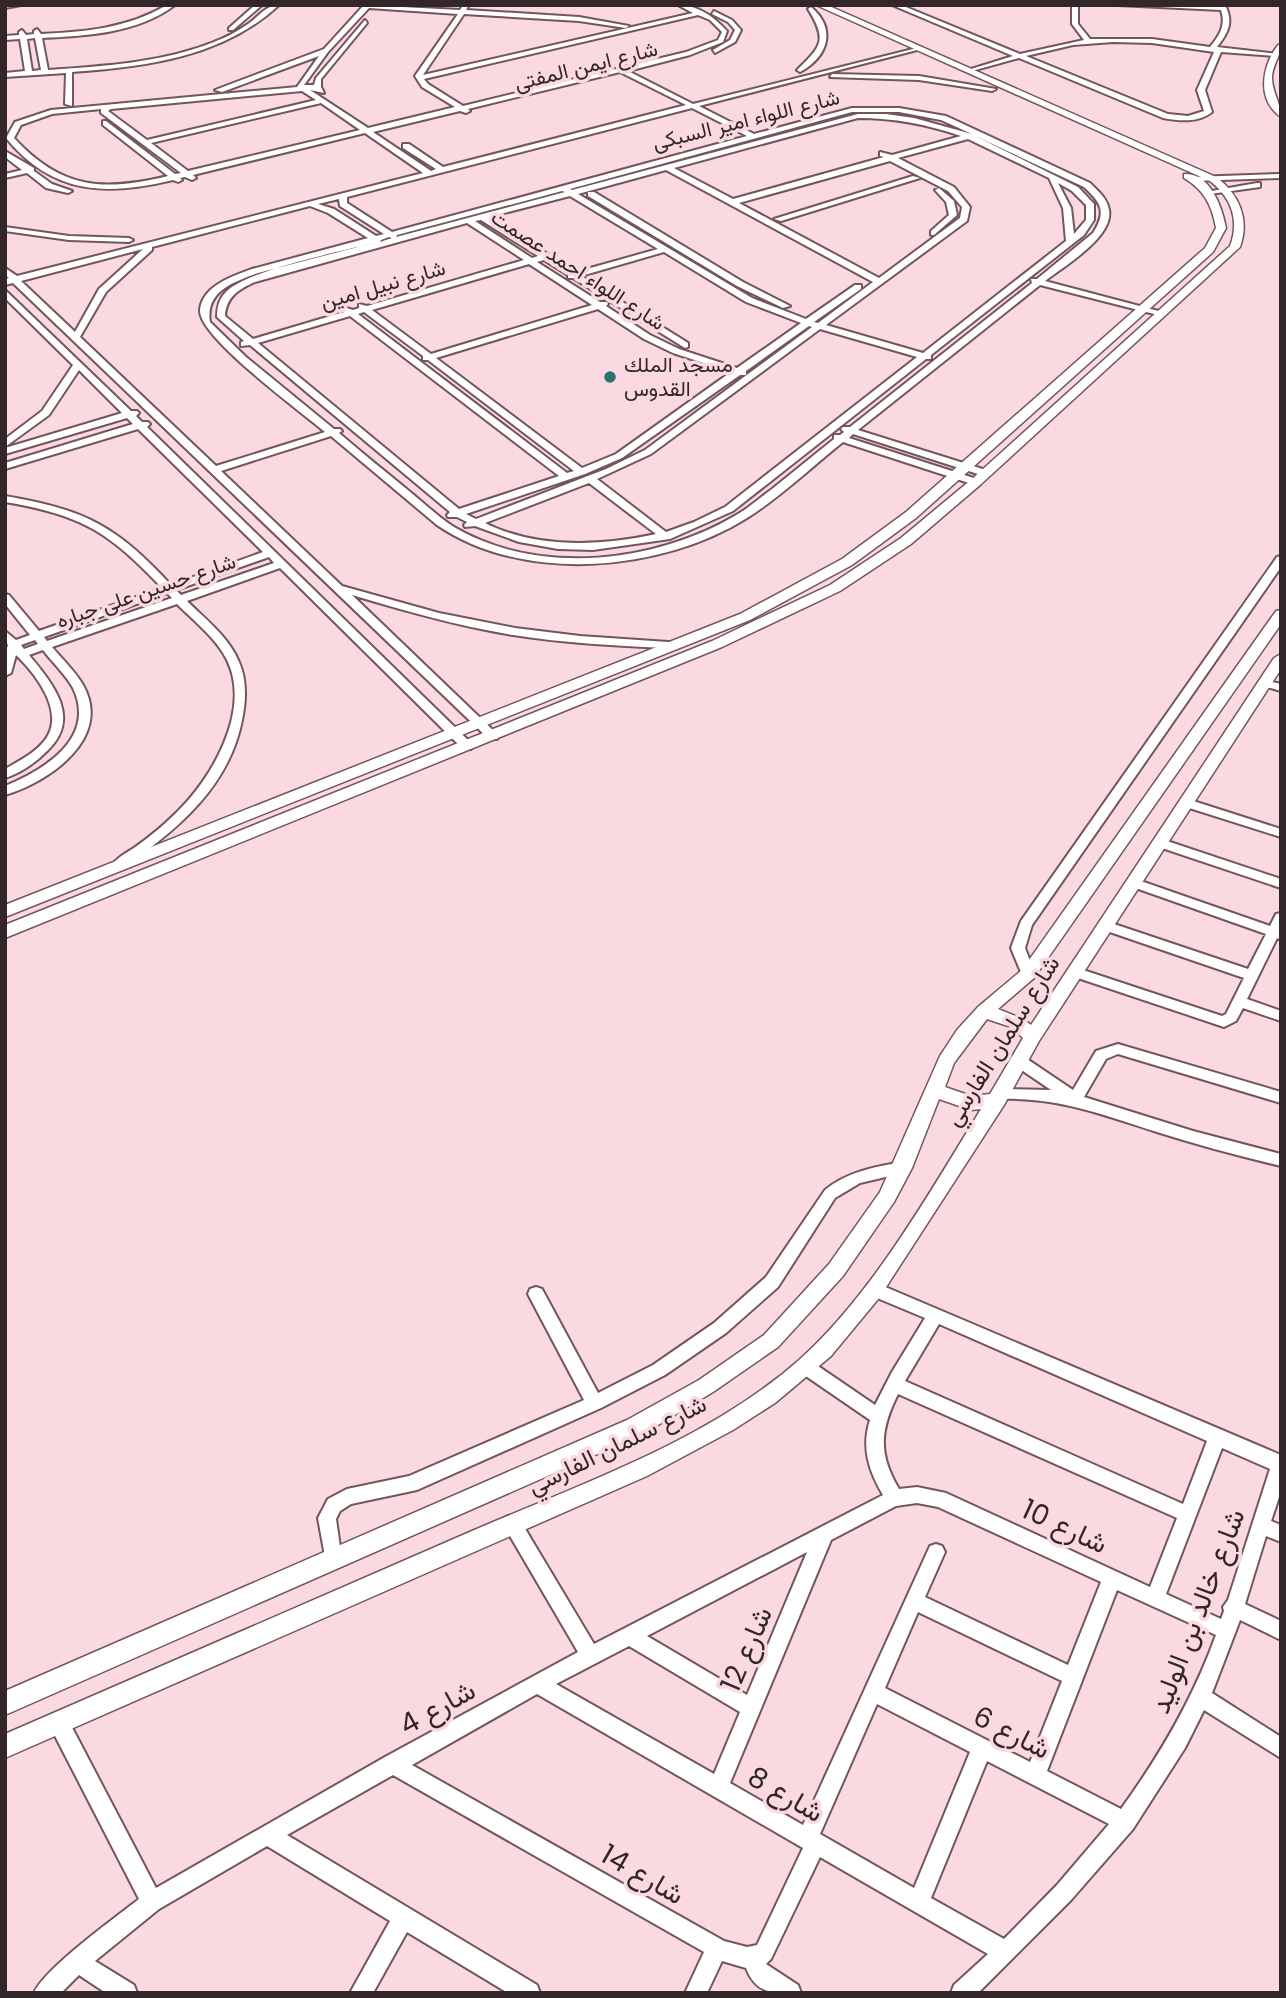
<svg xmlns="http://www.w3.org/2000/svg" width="1286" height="1998" font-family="Poppins,Vazirmatn,sans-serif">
  <rect width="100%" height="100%" fill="#fbd9e0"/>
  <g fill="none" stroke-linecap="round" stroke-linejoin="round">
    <g stroke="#73565c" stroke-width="4">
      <path id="minor" d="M5 5H21L5 8Z
        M167 5H175C138 33 87 36 42 38L48 70C103 66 161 63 214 42 225 38 238 31 248 24 258 17 266 5 279 5 223 57 146 67 72 72V106L65 104 66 73 5 77V73L25 71 20 39 5 40V36L19 35V32L22 30 26 35 34 34V31L37 29 41 34C85 32 128 28 167 5ZM35 38 41 70 32 71 27 39Z
        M255 5H262L233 30H229V28Z
        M364 5 460 10 463 5H469L466 10 579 17 629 26 626 28 579 21 464 14 423 75 693 13 678 5C698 5 714 17 727 31L723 42 690 55 628 71 693 104 921 47V49L699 106 754 134 852 108H899L946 116 1090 183C1098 191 1107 198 1109 210 1114 237 1063 267 1045 281L1166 313 1162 316 1040 285 858 430 989 471V475H981L853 434 849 438 980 480V484H972L843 442C813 466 779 498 747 518 661 572 523 584 437 525L331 436 221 471 342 586 439 613 515 628 580 636 668 642 674 645 668 648C616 646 564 643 513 635 458 626 405 611 352 595L499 736 497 739H489L13 283 5 285V279L9 278 5 275V268L17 276 423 173 365 133 193 175 196 178 192 180 185 177 180 178 182 180 178 182 173 180C106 196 53 195 6 138L15 122 51 110 297 87 319 56 222 92 215 90 324 49ZM369 8 458 14 415 76 422 87 455 107 368 128 310 90 324 93 321 87V79L367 23 365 20 316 78 314 85H304L328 52ZM698 15 710 20 722 32 718 40 686 52 463 106 428 84 424 79ZM620 72 686 105 443 167 409 144H403V148L436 169 431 171 373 132 460 111 466 113 470 111 468 109ZM302 91 316 100 147 140 108 111 111 109ZM321 103 360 130 188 171 151 143ZM692 108 747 136 392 232 347 203V197ZM101 109V113L181 173 175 174 106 121H103V125L168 176C103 192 61 189 14 138L21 125 52 114ZM852 112H899L941 120 972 134 914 118 886 114H858L572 190 570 189ZM858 118C894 118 926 124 961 136L892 155 880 152V156L884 157 733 199 674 168ZM973 135 1084 187C1101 203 1107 211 1093 233L1037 279H1031L1032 283 850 427H843L841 429 844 432 840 435H834V439C813 456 793 472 772 489 761 497 750 507 738 514 656 563 540 577 454 527 438 517 424 503 409 491 386 472 362 453 339 433L342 431 340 429H334L246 357 210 322C205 291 234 282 258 273L377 242C344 251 247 270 226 292 219 299 217 307 217 317L244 341 241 342V346L250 345 450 512 447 515 448 517H457L467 522 464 525 465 527 475 526 519 542 558 549 593 550 670 539 733 511 926 359H931V355L1084 235 1094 220V204L1078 187ZM968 139 1049 178 1063 208 1066 241 923 353 826 325 967 221 970 207 954 187 898 158ZM890 161 948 191 962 207 960 218 879 278 739 203ZM666 170 873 282 818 323 814 322 861 289V285H855L806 319 752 298 578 194ZM1058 183 1072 191 1086 205V220L1074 234 1071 208ZM562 191 565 192 396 237 397 235ZM570 196 658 249 576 272 489 217ZM339 199 340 206 384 234 376 236 334 209 318 204ZM310 206 328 213 368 238 252 269C233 276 202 286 200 310 198 337 302 412 325 432L216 466 80 337 106 292 152 250V247ZM481 220 538 256 532 258 475 221ZM467 223 524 260 367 306 359 304V308L353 310 343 307 342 309 344 312 253 339 225 316C226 297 239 289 255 282ZM389 237 392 238 380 242 381 240ZM143 249 99 289 75 332 21 281ZM664 252 746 302 801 323 737 368 679 349 650 335 606 306 608 304 607 302H600L537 262 544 260 568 275V278H573L685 348 688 347V343L581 276ZM529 264 592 305 431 354 372 310ZM598 309 644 339 673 353 731 372 616 454 582 468 436 358ZM364 312 423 356V360H428L574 471 567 473 358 314ZM350 316 559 476 459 509 258 343ZM809 326 812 327 645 450 606 469 476 519 466 514 585 474 622 458 740 375H746V371ZM820 329 917 357 725 507 694 522 666 532 597 479 651 454ZM589 483 656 534C600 546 537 549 485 523Z
        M892 5H901L1020 54 1084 40 1072 24V5H1078V24L1090 39H1152L1210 47C1220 35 1226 25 1221 10L1118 5H1225C1234 22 1228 33 1217 47L1278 54 1275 56 1221 52 1205 90 1212 112C1198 123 1180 121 1163 118L1019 58 968 72V70L1013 56ZM1113 42 1152 43 1214 52 1197 90 1204 111 1188 116 1168 114 1026 56 1073 45Z
        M811 7C837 29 828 57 800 72L797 70C821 46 828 41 808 9Z
        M714 11 732 20 741 30 735 42 715 53 713 50 730 40 735 30 728 22 712 14Z
        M832 74 919 76 996 89 992 91 919 80 830 77Z
        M5 151 34 168V171L52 184 72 191 68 193 46 188 27 173 5 178V174L22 170 5 157Z
        M1281 174V178L1192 181 1188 179 1192 177Z
        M913 176 920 178 781 221 774 219Z
        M1257 183H1260V187L1210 194 1206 192Z
        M939 188 954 201 957 215 934 235H931V231L949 215 946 202 935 190Z
        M588 192H594L743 282 790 306 783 308 737 286 588 196Z
        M5 227 69 236 129 238 133 240 129 242 69 240 5 231Z
        M5 290 131 411H137L139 413 136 416 142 422H148L150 424 147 427 471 743 473 746 471 749H463L280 568 187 601C205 619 229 637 239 662 247 680 246 701 242 720 229 787 177 830 124 867L119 868 113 864C118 857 126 853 134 848 148 838 163 826 175 814 211 780 252 711 227 660 216 638 194 621 177 604L52 647C62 659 76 672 83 685 113 738 49 782 5 795V786C44 770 97 738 73 688 66 675 52 662 43 650L29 655C53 684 82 718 47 751 36 762 21 773 5 778V769C19 761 35 753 45 740 66 713 36 674 16 655L11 673 5 676V654L8 645 5 641V631L16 640 30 635 5 604V594L9 595 39 631 162 588C109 532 82 515 5 502V496C86 510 115 525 171 585L263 552 138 429 5 469V463L133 424 127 418 5 454V448L122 413 79 370 49 415 5 447V439L42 411 73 365 5 298ZM269 557 274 563 181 595 176 590ZM167 593 172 598 47 641 44 637ZM35 640 38 644 24 649 21 645Z
        M1281 556V567L1032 925 1025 948 1035 974 1028 979 1023 977 1011 948 1021 921 1277 557Z
        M1264 680 1281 684V691L1260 685 1258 683Z
        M1187 799 1281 829V837L1183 806 1181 803Z
        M1161 839 1281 879V888L1156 846 1155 843 1156 840Z
        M1135 879 1270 926 1276 914 1281 913V940L1277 938 1247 999 1281 1011V1021L1243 1008 1236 1021 1224 1027 1069 975 1067 972 1069 969 1074 967 1222 1016 1226 1014 1244 978 1101 929 1099 926 1101 923H1111L1248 969 1266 934 1130 886 1128 883 1130 880Z
        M1118 1044 1281 1092V1103L1118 1054 1106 1059 1084 1097 1193 1131 1281 1154V1166C1239 1156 1198 1145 1157 1132 1103 1115 1059 1097 1001 1099L996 1098 994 1094 996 1090 1001 1089 1051 1090 1014 1065 1012 1061 1014 1057H1024L1073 1090 1096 1051Z
        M902 1162 907 1164 910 1168 907 1172 860 1183 835 1198 778 1287 726 1333 665 1375 601 1408 417 1490 351 1504 340 1511 336 1519 342 1561 339 1567 333 1569 327 1567 318 1518 328 1499 347 1489 409 1476 584 1400 528 1294 530 1289 536 1287 542 1289 598 1393 653 1365 714 1323 766 1277 825 1190C847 1172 874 1167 902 1162Z
        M876 1283 1281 1455V1491L1271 1521 1281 1525V1542L1266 1536 1245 1604 1281 1621V1640L1240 1620 1212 1693 1281 1737V1758L1204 1710 1185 1748 1133 1829 1071 1900 978 1993H951L954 1985 988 1954 820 1857 771 1959 766 1964 798 1985 801 1993C775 1993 757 1996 746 1968L722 1961 707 1993H685L704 1952 393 1775 287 1835 537 1985 540 1993H508L407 1932 373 1993H350L390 1921 267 1846 159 1909 95 1961 134 1985 137 1993H106L79 1975 61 1993H34C45 1968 115 1918 139 1899L52 1730 49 1723 52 1716 59 1713 66 1716 156 1888 385 1757 578 1652 506 1529 503 1523 506 1517 512 1515 518 1517 594 1644 883 1495C869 1471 861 1448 870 1420L800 1372 798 1367 800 1362 806 1360 812 1362 875 1405 892 1372 925 1318 870 1295 868 1290 870 1285ZM939 1324 1207 1441 1183 1504 905 1381ZM898 1394 1177 1518 1150 1587 946 1493 917 1487 899 1489C878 1454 880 1430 898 1394ZM1222 1448 1270 1469 1228 1600 1223 1607 1224 1611 1221 1619 1166 1594ZM917 1503 938 1507 1101 1582 1068 1665 925 1597 945 1552 942 1546 936 1544 930 1546 803 1825 730 1783 831 1540 896 1506ZM807 1552 747 1695 647 1636ZM1117 1590 1216 1635C1193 1699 1160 1755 1121 1809L1047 1771ZM918 1612 1062 1681 1030 1762 885 1688ZM629 1646 740 1712 714 1774 556 1684ZM537 1694 803 1848 757 1945 747 1947 724 1941 412 1765ZM877 1704 970 1752 914 1888 820 1834ZM987 1761 1109 1824 1057 1885 1004 1939 931 1898Z"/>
    </g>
    <g stroke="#73565c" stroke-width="3">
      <path id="tertiary" d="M816 5H827L1216 177C1239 194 1250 219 1240 247L980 485 911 544 840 591 722 647 5 938V925L712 641 830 585 901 538 972 479 1230 246C1240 220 1231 197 1210 181Z
        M1278 45H1281C1281 56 1272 65 1272 78 1272 92 1281 103 1281 117 1256 100 1262 66 1278 45Z
        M1184 174C1210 172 1222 207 1226 228L1213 252 916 518 852 565 750 620 5 917V905L740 614 842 559 906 512 1205 248 1216 228C1212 205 1204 190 1184 178Z
        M1281 610V624L1034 978 998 1009 1023 1019 1031 1025 1274 658 1281 654V669L1039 1041 1004 1105 879 1298 831 1356 775 1403 733 1430 647 1476 5 1758V1734C161 1666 316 1599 472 1531 581 1484 709 1440 799 1360 872 1295 930 1192 981 1109L971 1110 939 1099 912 1168 894 1202 843 1276 778 1347 713 1392 643 1434 5 1715V1691L627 1420 699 1380 764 1335 829 1264 880 1192 940 1056 957 1030 978 1007 1022 970 1276 611ZM987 1019 1011 1027 1023 1038 990 1094 971 1096 945 1087 954 1063Z"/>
    </g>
    <use href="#minor" fill="#fff" fill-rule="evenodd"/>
    <use href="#tertiary" fill="#fff" fill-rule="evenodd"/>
  </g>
  <circle fill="#2a736e" stroke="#fbd9e0" stroke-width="2.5" cx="610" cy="377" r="7"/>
  <g text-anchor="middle" stroke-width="7" stroke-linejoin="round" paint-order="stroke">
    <g font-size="21" fill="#332629" stroke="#fbd9e0">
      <text transform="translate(586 66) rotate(-14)" y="7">شارع ايمن المفتى</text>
      <text transform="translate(746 120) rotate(-14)" y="7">شارع اللواء امير السبكى</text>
      <text transform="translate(578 270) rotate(33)" y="7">شارع اللواء احمد عصمت</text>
      <text transform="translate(383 285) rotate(-16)" y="7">شارع نبيل امين</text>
      <text transform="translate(146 591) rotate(-19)" y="7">شارع حسين على جباره</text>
    </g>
    <g font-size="21" fill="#332629" stroke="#fbd9e0" text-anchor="start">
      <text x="624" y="372">مسجد الملك<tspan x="624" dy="24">القدوس</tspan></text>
    </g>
    <g font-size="24" fill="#332629" stroke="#fbd9e0">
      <text transform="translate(1002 1041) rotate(-58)" y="8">شارع سلمان الفارسي</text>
      <text transform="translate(617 1445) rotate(-26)" y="8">شارع سلمان الفارسي</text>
    </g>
    <g font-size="28" fill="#332629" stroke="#fbd9e0">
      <text transform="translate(1065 1526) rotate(25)" y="10">شارع 10</text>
      <text transform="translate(1197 1611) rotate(-69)" y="10">شارع خالد بن الوليد</text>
      <text transform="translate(746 1649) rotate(-67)" y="10">شارع 12</text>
      <text transform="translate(437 1707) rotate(-29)" y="10">شارع 4</text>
      <text transform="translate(1012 1732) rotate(27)" y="10">شارع 6</text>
      <text transform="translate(786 1794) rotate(30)" y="10">شارع 8</text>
      <text transform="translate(643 1874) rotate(30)" y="10">شارع 14</text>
    </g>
  </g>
  <rect width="1286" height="1998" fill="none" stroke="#332629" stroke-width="14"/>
</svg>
